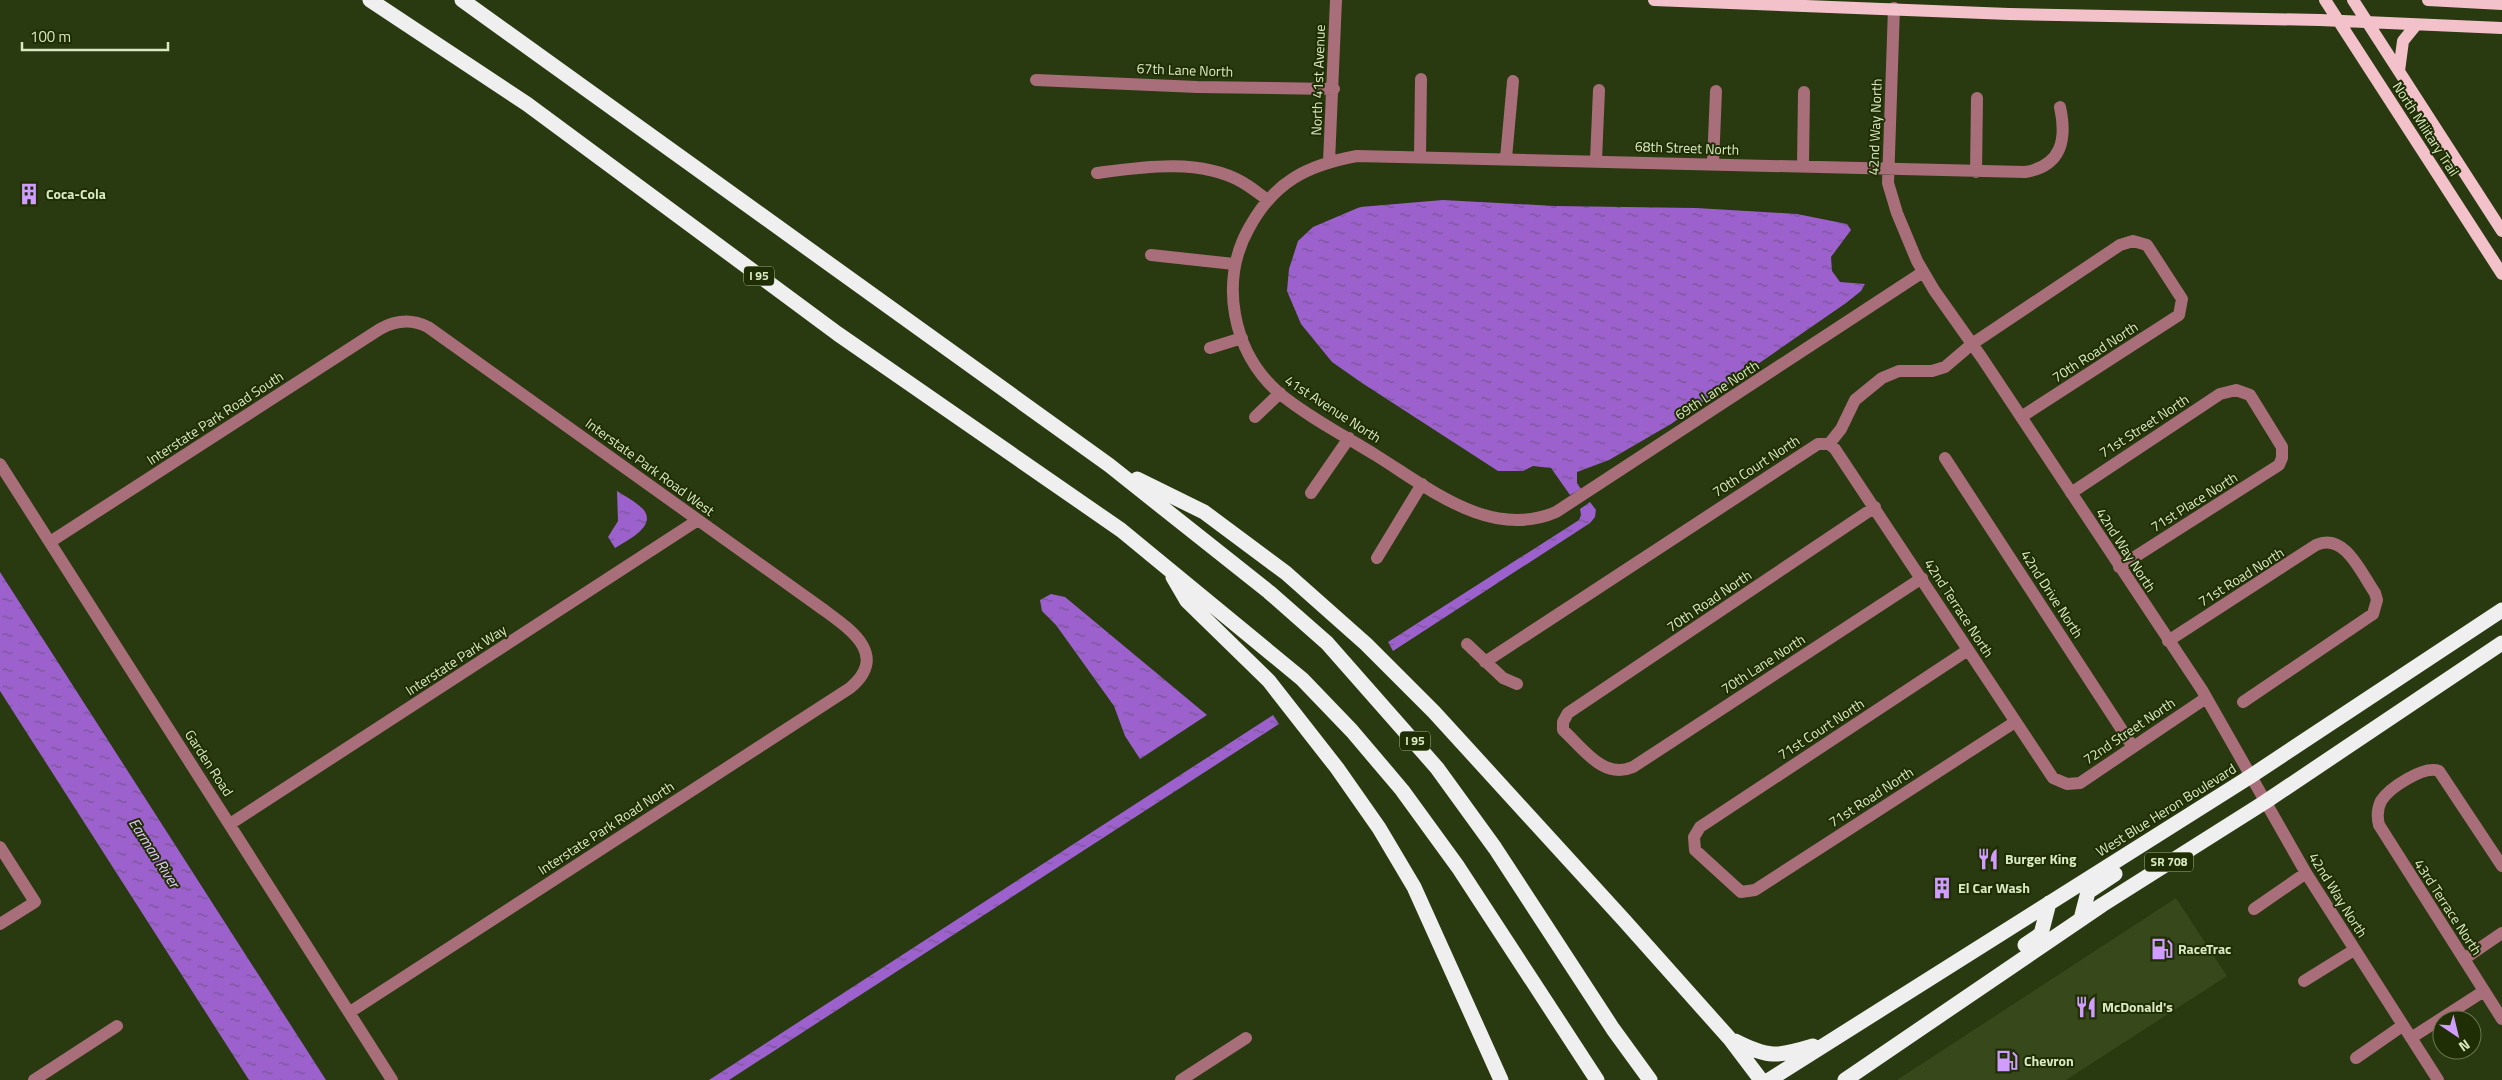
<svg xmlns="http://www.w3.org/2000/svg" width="2502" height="1080" font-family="'Titillium Web',sans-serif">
  <defs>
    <pattern id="water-ripples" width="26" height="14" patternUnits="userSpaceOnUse" patternTransform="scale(1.25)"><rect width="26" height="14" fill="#9c61cd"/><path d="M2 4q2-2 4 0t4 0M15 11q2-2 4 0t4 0" fill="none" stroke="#785692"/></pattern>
  </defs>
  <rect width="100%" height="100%" fill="#293910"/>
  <path fill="#37481b" d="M2176 898 2227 976 2066 1080H1897Z"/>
  <path fill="url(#water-ripples)" d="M1443 200 1555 206 1696 208 1797 214 1847 224 1851 230 1831 257 1832 271 1840 282 1865 284 1861 291 1846 303 1671 424 1609 460 1577 472V483L1581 489 1570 495 1551 468 1533 466 1523 471H1498L1362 383 1332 362 1301 324 1287 291 1289 269 1298 241 1313 227 1360 207Z
    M617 491C625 496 636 502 643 509 658 526 626 541 615 548L608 537 618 521Z
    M1590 502 1596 510 1595 517 1590 523 1393 651 1388 642 1579 520 1581 515 1580 509Z
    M0 572 326 1080H249L0 691Z
    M1051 594 1065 597 1207 715 1140 759 1125 736 1114 706 1056 625 1042 611 1040 600Z
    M1273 715 1279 724 729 1080H709Z"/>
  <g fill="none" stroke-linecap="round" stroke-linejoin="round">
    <path stroke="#a86e79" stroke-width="12" d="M1894 8 1888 183 1897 213 1917 261 1934 290 1982 358 2202 690 2306 873 2438 1080
      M1036 80 1197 87 1334 89
      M1420 157 1421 79
      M1506 158 1513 81
      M1596 160 1599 90
      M1329 162 1336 0
      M1713 164 1716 91
      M1803 166 1804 92
      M1976 172 1977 98
      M1097 173C1142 167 1200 158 1242 182 1251 187 1259 194 1268 200
      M1151 255 1234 264
      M1923 272 1556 512C1491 540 1430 489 1377 456 1345 436 1308 417 1279 393 1232 352 1219 281 1249 228 1274 182 1307 165 1357 156L2025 172C2062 166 2067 139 2060 107
      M1210 348 1242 338
      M1255 417 1280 393
      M1829 444 1835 449 2053 778 2067 784 2080 783 2206 698
      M1945 458 2133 747
      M0 464 392 1080
      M1311 493 1349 438
      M2071 493 2220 394 2236 390 2250 395 2282 447V458L2279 465 2119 567
      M1875 507 1568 713 1563 722V730C1583 748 1603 780 1633 767L1922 578
      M50 542 380 329C396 320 412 319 428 327L824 610C851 630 889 655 850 688L350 1012
      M1377 558 1422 484
      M2168 641 2316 545C2345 532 2361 573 2375 593L2377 600 2373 614 2243 702
      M1467 644 1503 678 1517 684
      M1968 650 1700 827 1694 837 1695 850 1741 892 1755 890 2015 722
      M1485 662 1818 444H1829L1841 429 1855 400 1882 378 1899 371H1932L1945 367 1972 344 2120 245 2133 241 2147 245 2182 299 2179 315 2021 417
      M230 824 698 520
      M0 847 35 902 0 924
      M2502 866 2439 771C2424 765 2389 788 2381 801 2377 809 2377 817 2379 825L2502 1019
      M2254 909 2306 873
      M2464 959 2502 933
      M2304 981 2354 950
      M2411 1038 2484 991
      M2356 1058 2402 1026
      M34 1080 117 1026
      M1181 1080 1246 1038"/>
    <path stroke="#f2c1c9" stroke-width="12" d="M1654 0 2009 14 2320 20 2502 28
      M2325 0 2502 274
      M2353 0 2502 231
      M2428 0 2502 4
      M2399 71 2403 41 2416 25"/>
    <path stroke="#efefef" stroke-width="15" d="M370 0 527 104 838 334 1121 530 1302 679 1352 731 1402 790 1458 867 1597 1080
      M462 0 1109 465 1269 592 1327 643 1437 768 1495 848 1613 1029 1650 1080
      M1137 479 1204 512 1286 573 1366 644 1434 712 1623 919 1730 1039 1761 1080
      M1173 577 1187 601 1269 681 1337 768 1379 828 1414 887 1501 1080
      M2081 919 2088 892 2115 874
      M2025 945 2041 934 2049 903
      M1735 1041C1768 1058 1777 1057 1813 1046
      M1769 1080 2251 776 2502 610
      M1845 1080 2102 905 2265 802 2502 643"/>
  </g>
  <defs>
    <g id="building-bare" transform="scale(1.725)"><path d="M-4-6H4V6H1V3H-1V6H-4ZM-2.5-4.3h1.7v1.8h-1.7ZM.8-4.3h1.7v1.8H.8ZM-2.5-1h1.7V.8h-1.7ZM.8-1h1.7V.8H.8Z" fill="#d09dff" stroke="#202e05" stroke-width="2.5" paint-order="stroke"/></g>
    <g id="restaurant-bare" transform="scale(1.725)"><path d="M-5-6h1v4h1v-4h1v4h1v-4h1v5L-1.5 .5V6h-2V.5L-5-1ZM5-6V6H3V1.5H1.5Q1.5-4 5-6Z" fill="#d09dff" stroke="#202e05" stroke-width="2.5" paint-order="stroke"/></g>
    <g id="fuel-bare" transform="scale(1.725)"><path d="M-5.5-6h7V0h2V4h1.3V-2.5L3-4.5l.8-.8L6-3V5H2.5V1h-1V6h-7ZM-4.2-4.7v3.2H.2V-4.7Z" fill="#d09dff" stroke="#202e05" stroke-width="2.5" paint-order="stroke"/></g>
  </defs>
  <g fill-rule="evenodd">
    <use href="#building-bare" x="29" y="194"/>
    <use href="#restaurant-bare" x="1988" y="859"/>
    <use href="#building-bare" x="1942" y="888"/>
    <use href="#fuel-bare" x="2162" y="949"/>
    <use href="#restaurant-bare" x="2086" y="1007"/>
    <use href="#fuel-bare" x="2007" y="1061"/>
  </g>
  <g text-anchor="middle" stroke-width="4" stroke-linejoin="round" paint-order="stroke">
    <g fill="#202e05" stroke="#a2b28a" stroke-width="1">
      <rect x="744" y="266.5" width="30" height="19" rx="4"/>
      <rect x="1400" y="731.5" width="30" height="19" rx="4"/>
      <rect x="2145" y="852.5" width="48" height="19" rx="4"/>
    </g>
    <g font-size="12" font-weight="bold" fill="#d9eac3">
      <text x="759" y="280">I 95</text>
      <text x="1415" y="745">I 95</text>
      <text x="2169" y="866">SR 708</text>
    </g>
    <g font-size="14" fill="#d9eac3" stroke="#202e05">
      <text transform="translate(1185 70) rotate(2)" y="5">67th Lane North</text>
      <text transform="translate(1318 80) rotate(-88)" y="5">North 41st Avenue</text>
      <text transform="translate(1875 127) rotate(-88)" y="5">42nd Way North</text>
      <text transform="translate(2426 129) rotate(57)" y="5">North Military Trail</text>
      <text transform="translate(1687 148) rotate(2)" y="5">68th Street North</text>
      <text transform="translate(2095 352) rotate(-33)" y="5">70th Road North</text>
      <text transform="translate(1717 390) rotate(-33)" y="5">69th Lane North</text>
      <text transform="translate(1333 409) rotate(33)" y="5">41st Avenue North</text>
      <text transform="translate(215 418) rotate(-33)" y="5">Interstate Park Road South</text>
      <text transform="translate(2144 426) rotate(-33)" y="5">71st Street North</text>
      <text transform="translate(1756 466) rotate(-33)" y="5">70th Court North</text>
      <text transform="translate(650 467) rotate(36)" y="5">Interstate Park Road West</text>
      <text transform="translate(2194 502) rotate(-32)" y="5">71st Place North</text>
      <text transform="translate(2126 550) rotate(57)" y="5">42nd Way North</text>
      <text transform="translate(2241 577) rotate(-32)" y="5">71st Road North</text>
      <text transform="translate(2052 594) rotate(57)" y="5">42nd Drive North</text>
      <text transform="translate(1709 601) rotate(-34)" y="5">70th Road North</text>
      <text transform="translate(1959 608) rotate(57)" y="5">42nd Terrace North</text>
      <text transform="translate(456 660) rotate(-33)" y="5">Interstate Park Way</text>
      <text transform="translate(1763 664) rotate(-33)" y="5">70th Lane North</text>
      <text transform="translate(1821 729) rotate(-33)" y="5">71st Court North</text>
      <text transform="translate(2129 731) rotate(-34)" y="5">72nd Street North</text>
      <text transform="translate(209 763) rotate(57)" y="5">Garden Road</text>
      <text transform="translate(1871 797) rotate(-33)" y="5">71st Road North</text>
      <text transform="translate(2166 810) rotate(-32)" y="5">West Blue Heron Boulevard</text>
      <text transform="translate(606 828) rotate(-33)" y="5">Interstate Park Road North</text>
      <text transform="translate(2338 895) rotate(58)" y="5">42nd Way North</text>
      <text transform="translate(2448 907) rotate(57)" y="5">43rd Terrace North</text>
    </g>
    <g font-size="14" font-weight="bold" fill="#d9eac3" stroke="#202e05" text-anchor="start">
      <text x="46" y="199">Coca-Cola</text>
      <text x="2005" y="864">Burger King</text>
      <text x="1958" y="893">El Car Wash</text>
      <text x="2178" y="954">RaceTrac</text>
      <text x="2102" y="1012">McDonald's</text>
      <text x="2024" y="1066">Chevron</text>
    </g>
    <g font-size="15" font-style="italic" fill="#e4c9ff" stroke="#202e05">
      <text transform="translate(154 853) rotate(57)" y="5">Earman River</text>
    </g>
  </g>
  <g transform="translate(2457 1035) rotate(145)"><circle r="24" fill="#202e05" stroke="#6a7951"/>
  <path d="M0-4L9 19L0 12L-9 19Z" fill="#d09dff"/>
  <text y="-8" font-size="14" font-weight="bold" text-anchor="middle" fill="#d9eac3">N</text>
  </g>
  <path d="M22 42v8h146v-8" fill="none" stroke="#d9eac3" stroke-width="2.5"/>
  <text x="30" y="42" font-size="15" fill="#d9eac3" stroke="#202e05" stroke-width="4" paint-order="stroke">100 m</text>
</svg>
